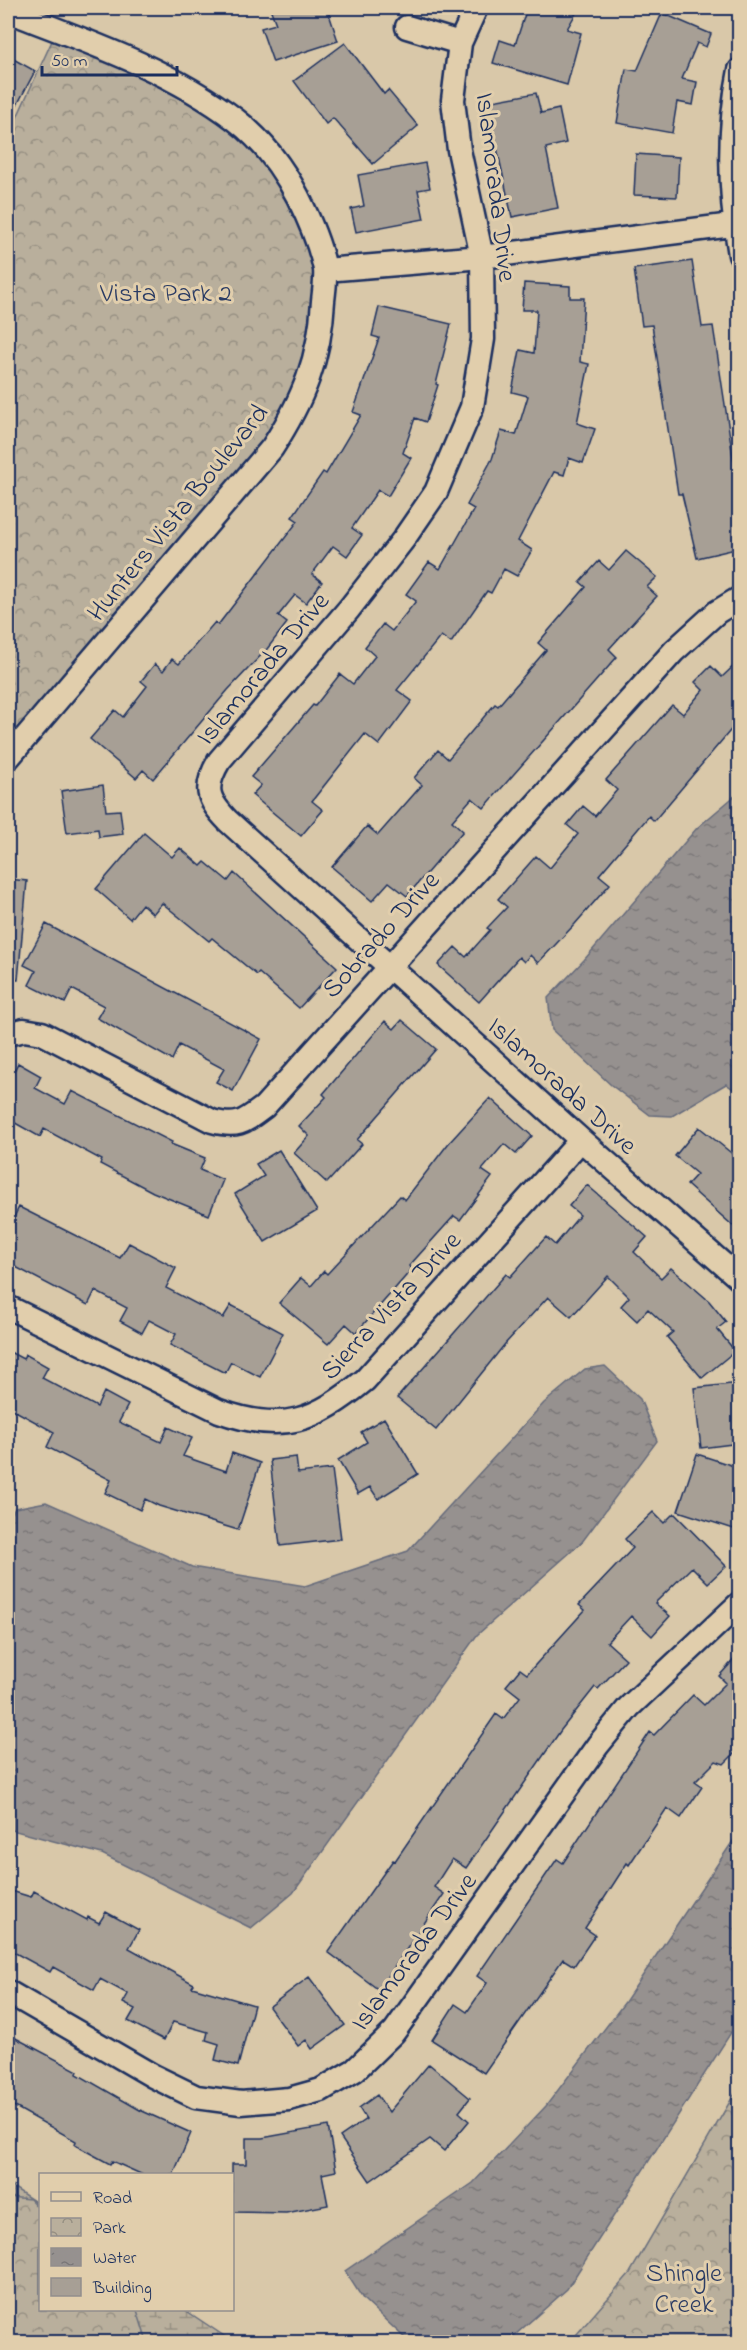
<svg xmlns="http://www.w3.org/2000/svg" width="747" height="2350" font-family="'Indie Flower',sans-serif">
  <defs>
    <pattern id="wetland-marsh" width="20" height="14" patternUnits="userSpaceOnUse" patternTransform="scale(1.5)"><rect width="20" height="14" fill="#b9af9c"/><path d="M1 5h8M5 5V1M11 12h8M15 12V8" fill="none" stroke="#968f82"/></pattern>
    <pattern id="park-crowns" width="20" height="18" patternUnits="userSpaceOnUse" patternTransform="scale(1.5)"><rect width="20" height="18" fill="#b9af9c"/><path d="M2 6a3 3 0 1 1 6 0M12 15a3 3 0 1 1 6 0" fill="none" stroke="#968f82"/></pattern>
    <pattern id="water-ripples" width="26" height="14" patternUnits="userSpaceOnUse" patternTransform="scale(1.5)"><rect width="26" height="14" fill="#96918f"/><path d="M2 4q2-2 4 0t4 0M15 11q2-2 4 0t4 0" fill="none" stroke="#7a7778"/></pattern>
  </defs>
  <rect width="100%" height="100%" fill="#d9c8a9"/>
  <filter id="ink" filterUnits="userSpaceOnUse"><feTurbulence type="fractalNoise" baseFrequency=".0167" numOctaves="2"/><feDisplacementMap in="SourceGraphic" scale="12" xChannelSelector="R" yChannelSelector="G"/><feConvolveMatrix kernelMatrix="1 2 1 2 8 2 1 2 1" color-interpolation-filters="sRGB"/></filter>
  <g filter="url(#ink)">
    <path fill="url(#wetland-marsh)" stroke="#6a6f7d" stroke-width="1.5" d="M8 2184 40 2205V2310H185L233 2342H8Z"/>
    <path fill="url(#park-crowns)" stroke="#6a6f7d" stroke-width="1.5" d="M57 30 89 42 259 141 325 270 296 411 8 758V137Z
      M739 2086V2342H570L630 2273Z
      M8 2197 30 2199 40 2210V2310H137L147 2342H8Z"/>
    <path fill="url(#water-ripples)" stroke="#656a7b" stroke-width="1.5" d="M737 794 740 795 739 1093 726 1084 672 1116 650 1115 611 1085 552 1030 548 998 584 960 697 828Z
      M605 1366 640 1399 657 1441 582 1542 477 1635 293 1893 251 1928 102 1854 8 1829V1522L15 1508 46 1502 192 1567 305 1586 408 1551 544 1403 585 1369Z
      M739 1832V2020L567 2289 507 2342H409L363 2299 345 2271 473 2183 546 2106 625 2002Z"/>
    <path fill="#a79f95" stroke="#1b2f5e" stroke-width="1.5" d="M270 8H327L338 41 273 62 261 28 276 24Z
      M527 8H579L567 29 581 33 567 85 493 63 500 40 515 45Z
      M662 13 711 34 706 47 697 43 682 79 697 82 693 105 677 102 672 133 617 123 626 69 637 71Z
      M345 43 384 94 388 90 418 126 373 164 333 118 326 124 294 81Z
      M8 56 35 71 8 122Z
      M536 93 541 113 559 109 566 143 546 148 558 208 512 217 487 102Z
      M636 154 679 157 677 197 634 195Z
      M425 163 430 188 418 190 424 219 356 232 351 209 364 206 358 175Z
      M692 261 702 327 713 326 740 503V548L697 558 682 494H678L652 325 642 326 634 269Z
      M524 283 570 286V298H584L580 362 589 364 577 423 595 429 583 463 569 458 564 475 554 472 518 541 532 550 517 576 504 569 491 593 487 591 451 643 441 636 397 690 412 701 379 745 365 734 312 801 323 810 301 836 252 795 261 785 251 777 313 705 315 706 340 674 353 684 375 656 365 647 383 624 392 631 416 601 406 594 429 562 440 569 474 509 467 505 492 459 501 431 516 435 528 396 512 392 520 350 534 353 537 310H522Z
      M379 307 451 324 436 384 438 385 426 422 415 418 403 453 411 458 388 496 378 490 352 528 362 535 347 556 333 546 312 574 322 582 306 603 295 595 278 616 287 623 267 649 228 690 153 779 143 770 136 778 90 739 115 710 123 717 147 686 141 681 155 664 163 671 172 659 179 664 215 622 218 625 298 521 292 517 323 472 326 474 361 415 353 412 379 338 372 336Z
      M626 551 657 577 647 587 657 596 609 649 617 657 484 808 472 798 452 821 463 831 407 896 389 882 372 901 332 867 367 826 378 835 422 785 414 778 438 750 448 759 495 704 498 706 546 650 538 643 586 587 580 582 599 561 609 570Z
      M740 660V719L654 821 649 816 599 875 610 884 575 924 538 963 530 955 524 962 519 957 479 1002 438 965 455 947 466 957 490 930 487 928 507 907 498 899 536 856 550 868 578 834 567 825 583 806 595 816 617 790 606 780 672 705 683 714 703 690 695 682 711 666 722 677Z
      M103 785 106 811 120 810 123 834 99 837 98 829 67 833 61 791Z
      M144 833 172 857 180 848 201 866 205 862 228 881 234 873 337 967 299 1008 259 973 257 975 212 938 209 941 162 903 153 914 142 904 130 919 96 889Z
      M8 879 27 881 18 980H8Z
      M46 924 261 1039 233 1091 216 1082 224 1069 179 1045 172 1060 97 1018 104 1006 72 989 65 1003 29 985 36 971 24 965Z
      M402 1020 436 1049 357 1140 362 1144 327 1183 294 1153 309 1136 299 1126 326 1097 323 1094 385 1021 394 1029Z
      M18 1063 41 1076 35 1088 65 1104 72 1091 172 1142 171 1144 205 1158 200 1170 223 1180 209 1215 153 1192 100 1164 102 1160 44 1129 40 1137 8 1119V1083Z
      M490 1098 532 1136 516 1154 504 1144 482 1170 492 1177 460 1220 454 1216 409 1266 412 1269 356 1333 346 1324 328 1344 279 1303 301 1278 311 1286 324 1271 327 1274 400 1196 405 1200 448 1144Z
      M699 1127 740 1160V1232L687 1185 697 1174 675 1156Z
      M279 1150 317 1211 265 1242 235 1194 264 1176 256 1164Z
      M587 1185 647 1237 634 1252 661 1278 671 1268 709 1301 726 1322 717 1329 735 1351 702 1378 667 1337 673 1332 648 1309 637 1321 621 1306 629 1297 608 1276 571 1317 548 1297 505 1344 436 1430 397 1398 506 1274 510 1277 546 1237 555 1245 580 1215 569 1206Z
      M19 1207 120 1258 129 1243 176 1268 166 1288 223 1318 231 1305 283 1333 260 1377 231 1362 225 1373 170 1345 176 1334 149 1320 142 1333 120 1321 127 1308 95 1291 88 1305 8 1263V1229Z
      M8 1351 23 1359 25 1354 48 1367 42 1378 97 1407 104 1392 128 1405 119 1422 161 1442 168 1427 192 1438 183 1456 226 1471 232 1453 260 1463 238 1530 159 1506 145 1499 140 1510 105 1493 111 1480 47 1447 54 1432 8 1407Z
      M740 1383V1443L701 1448 694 1388Z
      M384 1418 418 1474 378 1499 370 1487 358 1494 338 1460 367 1442 361 1432Z
      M697 1454 740 1468V1531L678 1511Z
      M296 1457 298 1473 332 1469 341 1539 280 1546 270 1460Z
      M653 1512 664 1523 674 1513 726 1566 708 1583 692 1567 655 1603 670 1616 652 1636 631 1616 607 1642 626 1659 598 1689 595 1687 561 1730 466 1868 452 1859 434 1887 444 1894 379 1990 328 1952 393 1860 395 1861 496 1714 503 1719 520 1697 506 1686 520 1669 527 1674 585 1610 579 1605 633 1548 625 1539Z
      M740 1653V1748L724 1764 716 1761 695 1782 702 1787 681 1818 667 1808 629 1865 627 1863 585 1928 595 1935 574 1966 563 1959 484 2073 432 2040 455 2004 467 2012 487 1983 477 1976 557 1859 563 1863 650 1732 654 1735 693 1695 704 1705 726 1683 719 1676Z
      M8 1890 31 1897 34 1891 87 1920 88 1917 99 1923 106 1912 139 1930 129 1948 194 1984 192 1987 254 2005 238 2066 215 2060 219 2044 206 2040 208 2032 173 2022 164 2040 128 2021 135 2009 123 2003 128 1994 100 1979 94 1990 53 1967 50 1972 8 1949Z
      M309 1977 345 2025 312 2049 306 2040 298 2046 269 2007Z
      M8 2034 78 2071 77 2074 140 2110 191 2133 173 2175H143L112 2161 110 2164 75 2145 76 2141 8 2103Z
      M429 2064 470 2098 459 2112 469 2121 444 2151 430 2139 370 2181 340 2137 366 2119 359 2108 377 2095 389 2112Z
      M328 2126 336 2171 322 2174 328 2205 286 2213 232 2212V2164H246V2138H262Z"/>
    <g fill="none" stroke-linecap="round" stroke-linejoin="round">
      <g stroke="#1b2f5e" stroke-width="27">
        <path id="minor" d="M476 8 460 43 453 100 459 150 482 257 483 339 472 407 436 492 403 540 349 609 219 761C203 788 207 799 228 821L581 1140 740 1279
          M8 11C86 41 169 69 236 120 262 140 283 168 298 197 309 219 320 245 325 269 326 279 324 291 323 301 320 359 303 400 272 448L8 758
          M407 27 460 43
          M740 70C727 132 729 192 740 255
          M325 270 482 257 740 224
          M8 1034 24 1030 42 1033 212 1121C238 1128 244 1122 264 1107L674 651 717 612 740 598
          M8 1307 219 1411C283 1434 315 1421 365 1380L581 1140
          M8 1992 153 2076 196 2097 241 2103 289 2099 321 2090 355 2070 394 2032 598 1745 629 1707 740 1603"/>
      </g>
      <use href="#minor" stroke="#e1ceac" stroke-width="22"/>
    </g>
  </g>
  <g text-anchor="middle" stroke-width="6" stroke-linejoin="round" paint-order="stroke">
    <g font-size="27" fill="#1b2f5e" stroke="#e1ceac">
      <text transform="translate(497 187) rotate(83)" y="9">Islamorada Drive</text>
      <text transform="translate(177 512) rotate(-51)" y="9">Hunters Vista Boulevard</text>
      <text transform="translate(262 668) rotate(-50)" y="9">Islamorada Drive</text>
      <text transform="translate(380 934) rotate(-48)" y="9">Sobrado Drive</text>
      <text transform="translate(563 1085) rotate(42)" y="9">Islamorada Drive</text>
      <text transform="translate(390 1305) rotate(-47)" y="9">Sierra Vista Drive</text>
      <text transform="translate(413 1951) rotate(-53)" y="9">Islamorada Drive</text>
    </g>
    <g font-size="27" fill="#2b3c64" stroke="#e1ceac">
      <text x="166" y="301">Vista Park 2</text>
      <text x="684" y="2281">Shingle<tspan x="684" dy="31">Creek</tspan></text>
    </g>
  </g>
  <rect width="747" height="2350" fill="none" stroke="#e1ceac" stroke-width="30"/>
  <rect x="15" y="15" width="717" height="2320" fill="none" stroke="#1b2f5e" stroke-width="2" filter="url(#ink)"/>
  <rect x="39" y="2173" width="195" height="138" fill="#e1ceac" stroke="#928e8d" stroke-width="1.5"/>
  <rect x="51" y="2192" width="30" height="9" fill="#e1ceac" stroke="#928e8d" stroke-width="1.5"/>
  <text x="93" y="2203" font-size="18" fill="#1b2f5e">Road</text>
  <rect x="51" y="2218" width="30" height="18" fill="url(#park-crowns)" stroke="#928e8d" stroke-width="1.5"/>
  <text x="93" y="2233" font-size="18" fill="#1b2f5e">Park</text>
  <rect x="51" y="2248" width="30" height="18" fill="url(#water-ripples)" stroke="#928e8d" stroke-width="1.5"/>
  <text x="93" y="2263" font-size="18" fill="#1b2f5e">Water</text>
  <rect x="51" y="2278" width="30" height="18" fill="#a79f95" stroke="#928e8d" stroke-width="1.5"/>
  <text x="93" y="2293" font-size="18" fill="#1b2f5e">Building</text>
  <path d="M42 66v9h135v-9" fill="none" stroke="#1b2f5e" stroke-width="3"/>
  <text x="51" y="66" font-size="18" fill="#1b2f5e" stroke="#e1ceac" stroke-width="4.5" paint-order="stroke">50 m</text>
</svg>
